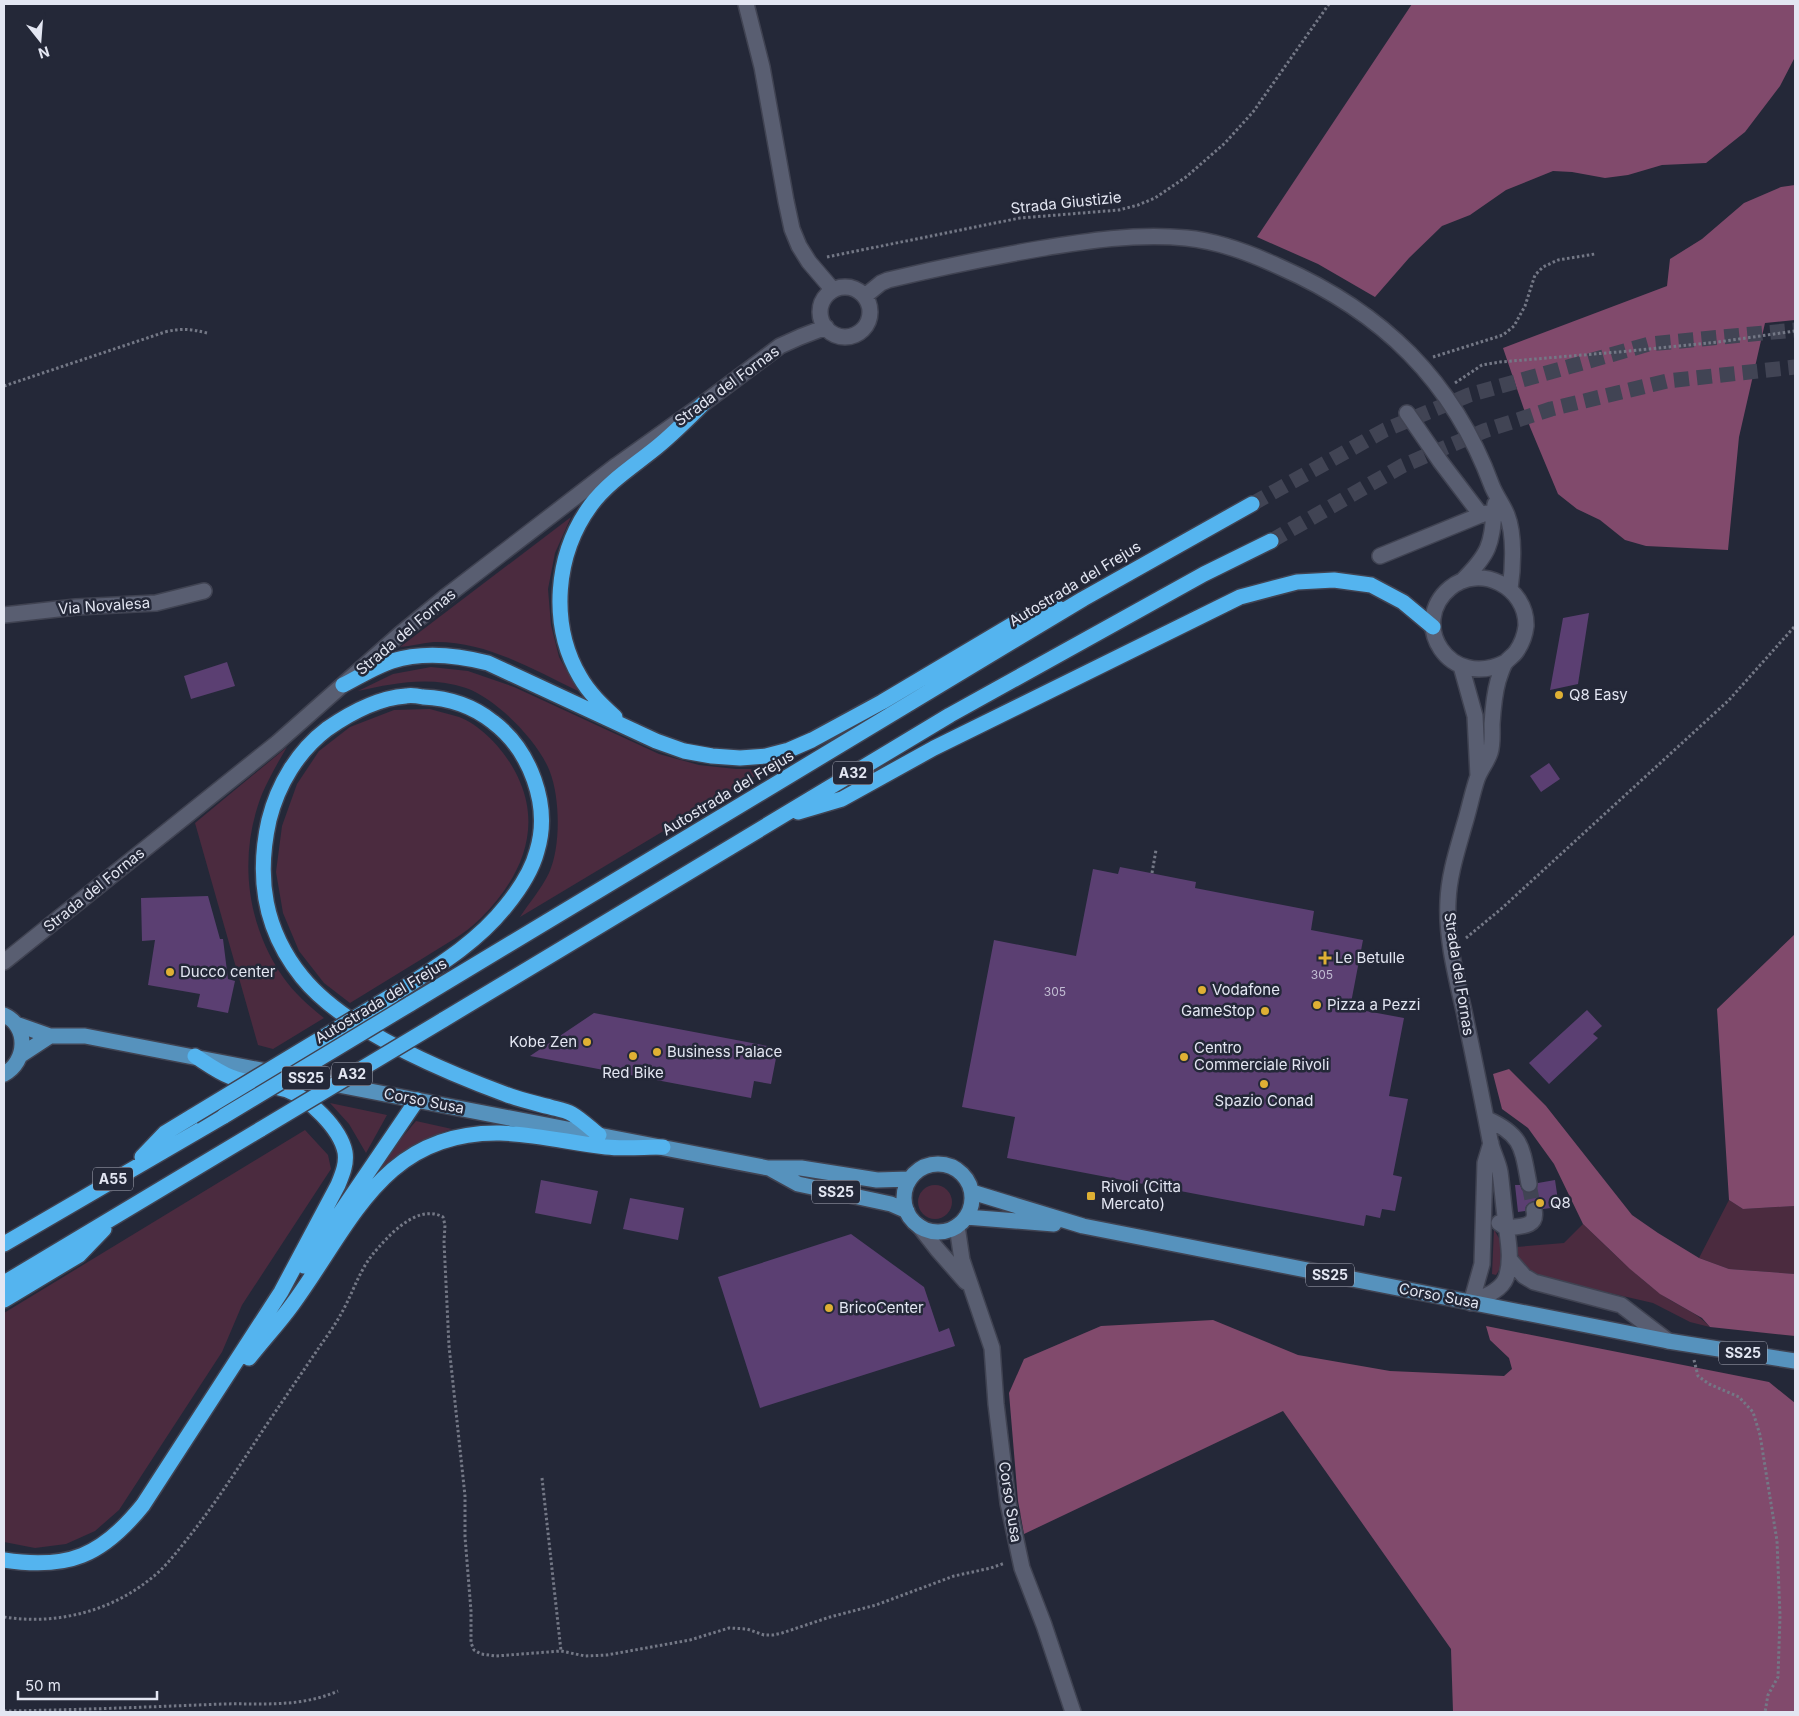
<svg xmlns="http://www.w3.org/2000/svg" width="1799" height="1716" font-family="Inter,sans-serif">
  <rect width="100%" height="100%" fill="#242838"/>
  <path fill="#4b2b3f" d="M571 517 555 553 548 589 551 625 559 657 578 691C532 669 486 641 434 642 423 643 411 646 400 647Z
    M431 667 468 671 514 687 659 754 699 765 736 769H767L520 917C529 903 542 888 549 873 561 847 560 798 550 772 539 742 497 699 466 688 430 676 394 683 358 691L393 674Z
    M430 709C439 712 450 714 459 717 485 727 510 757 520 782 542 833 518 881 481 918 465 934 444 945 425 957 400 972 375 988 350 1003L324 983 299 951 283 913 276 872 282 826 297 784 319 751 350 727 394 710Z
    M287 747C278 762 269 778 262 794 238 856 246 923 283 977 294 993 309 1006 324 1018L273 1049 258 1045 195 823Z
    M330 1103 387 1115 366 1153 349 1124Z
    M416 1121 452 1129C422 1138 399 1155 375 1175L395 1146Z
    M305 1130 328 1155 331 1169 242 1305 222 1352 119 1510 95 1531 66 1544 35 1548 4 1542V1313Z
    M918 1202a17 17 0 1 1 34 0a17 17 0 1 1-34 0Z
    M1729 1200 1743 1209 1795 1206V1274L1729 1269 1699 1258Z
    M1583 1224C1607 1247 1631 1271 1658 1292 1675 1305 1696 1311 1710 1327L1690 1322 1653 1303 1536 1276 1521 1265 1516 1247 1564 1243Z
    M1494 1229C1496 1234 1500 1239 1502 1243 1505 1251 1501 1269 1496 1275L1492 1274Z"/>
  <path fill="#814a6c" d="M1412 4H1795V57L1780 86 1745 132 1706 163 1662 165 1628 175 1605 178 1572 172 1553 171 1506 190 1470 215 1442 226 1409 258 1375 297 1318 264 1257 237Z
    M1795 185V320L1765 323 1739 437 1728 550 1646 546 1625 540 1600 520 1577 509 1558 494 1530 427 1503 348 1667 286 1670 259 1702 239 1744 203 1781 187Z
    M1795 934V1206L1743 1209 1729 1200 1717 1009Z
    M1509 1069 1546 1106 1632 1215 1658 1233 1699 1258 1729 1269 1795 1274V1336L1710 1327 1702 1318 1660 1294 1630 1269 1583 1224 1554 1164 1528 1128 1502 1109 1493 1074Z
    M1213 1320 1298 1355 1390 1371 1504 1376 1512 1369 1509 1358 1490 1340 1486 1326 1769 1382 1795 1403V1712H1453L1451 1649 1283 1411 1024 1534 1018 1501 1009 1393 1024 1359 1101 1326Z"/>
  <path fill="#5b3f72" d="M1589 613 1578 684 1550 690 1563 618Z
    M227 662 235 686 191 699 184 676Z
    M1549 763 1560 779 1541 792 1530 776Z
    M1120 867 1196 882 1195 888 1314 911 1311 930 1363 940 1350 1008 1404 1018 1389 1096 1408 1099 1393 1175 1402 1177 1395 1211 1382 1209 1380 1218 1366 1215 1364 1226 1007 1158 1015 1117 962 1107 994 940 1076 956 1093 869 1118 874Z
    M208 896 220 939H223L228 979 235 981 228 1013 197 1007 200 994 148 985 155 940 142 941 141 898Z
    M1587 1010 1602 1026 1593 1034 1598 1038 1549 1084 1529 1063Z
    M594 1013 778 1048 771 1084 754 1081 751 1098 530 1056Z
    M541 1180 598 1191 591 1224 535 1213Z
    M1555 1180 1559 1207 1543 1209 1538 1202 1533 1201 1526 1206 1525 1211 1518 1212 1515 1185H1520L1522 1190 1530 1193 1535 1191 1538 1183Z
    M630 1198 684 1208 678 1240 623 1229Z
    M851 1234 924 1287 939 1332 949 1328 955 1346 760 1408 718 1277Z"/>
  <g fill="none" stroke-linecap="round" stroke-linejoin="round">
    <path stroke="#414454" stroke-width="15" stroke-dasharray="15 8" stroke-linecap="butt" d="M1529 1184 1534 1210"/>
    <path stroke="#414454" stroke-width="15" stroke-dasharray="15 8" stroke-linecap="butt" d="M1252 504 1385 430 1469 395 1649 344 1795 330
      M1271 541 1402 466 1484 431 1551 409 1667 381 1795 367"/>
    <g stroke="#404352" stroke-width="18">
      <path id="minor" d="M746 4 762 67 786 201 792 229 799 246 809 262 833 290
        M820 312a25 25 0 1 1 50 0a25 25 0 1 1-50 0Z
        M865 296 881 283 888 280C938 268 987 258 1038 249 1086 241 1136 233 1186 238 1219 241 1250 253 1280 267 1382 312 1453 380 1492 486 1496 496 1503 505 1507 515 1515 535 1513 568 1510 589
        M1407 413 1440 461 1481 515
        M1380 556 1483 514 1494 512
        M1462 581C1492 551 1491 544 1495 504
        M4 615 76 607 156 603 204 591
        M1461 666 1475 716 1478 776
        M4 962 277 743 399 635 444 598 617 465 704 403 780 346 800 337 826 327
        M1487 1119C1523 1135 1522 1148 1529 1184
        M1499 1223 1506 1228C1519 1226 1538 1228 1534 1210
        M919 1226 937 1249 966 1282
        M957 1226 962 1260 992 1348 996 1404 1008 1503 1022 1568 1044 1625 1073 1712
        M1510 1260 1524 1276 1534 1282 1621 1305 1668 1341
        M1471 1303C1483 1297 1501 1291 1506 1278 1513 1258 1507 1236 1505 1216 1503 1201 1502 1186 1500 1172 1498 1161 1492 1151 1490 1140 1482 1097 1473 1054 1464 1011 1456 976 1446 938 1448 901 1449 875 1457 851 1464 826 1469 810 1472 794 1477 779 1480 770 1487 762 1490 753 1493 744 1492 733 1492 724 1493 709 1494 695 1498 681 1500 675 1502 668 1505 663 1508 659 1513 656 1516 652 1521 645 1525 635 1526 626 1527 587 1480 563 1450 588 1408 623 1449 691 1506 662
        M1471 1303 1482 1264 1485 1163 1491 1143"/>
    </g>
    <g stroke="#404352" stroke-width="18">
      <path id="major" d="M4 1015C29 1026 27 1062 4 1074
        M16 1024 50 1036H85L768 1168H801L877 1180 910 1179
        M21 1055 50 1036
        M904 1198a34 34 0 1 1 68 0a34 34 0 1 1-68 0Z
        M769 1168 798 1184 891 1204 907 1211
        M972 1192 1083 1226 1668 1341 1795 1361
        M966 1217 1054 1224"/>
    </g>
    <g stroke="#404352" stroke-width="18">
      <path id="highway" d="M343 685C359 677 376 666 392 661 424 651 457 655 488 663L656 741 684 751 712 756 740 758 766 756 789 750 812 740 882 702 1020 620 1058 608
        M615 717C602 705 589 693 580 677 549 624 555 554 591 505 608 482 635 465 657 447 673 434 689 418 704 403
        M798 812 842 799 934 748 1240 597 1297 582 1334 580 1371 585 1403 602 1433 627
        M393 995C433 969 476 944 506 906 519 890 532 870 537 851 551 805 530 750 493 722 473 706 448 698 423 697 418 696 411 695 406 696 377 698 350 713 327 729 298 751 278 784 269 820 256 878 264 930 302 977 344 1029 443 1071 505 1094 520 1100 535 1103 550 1107 557 1109 565 1110 572 1114 582 1120 590 1128 599 1135
        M410 1004 1083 599 1252 504
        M443 1020 950 715 1204 574 1271 541
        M142 1157 165 1133 193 1116
        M4 1244 224 1116
        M304 1266 417 1100
        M4 1283 261 1129
        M4 1300 79 1255 104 1229
        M249 1358C263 1340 279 1323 292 1305 351 1225 382 1131 500 1133 536 1134 571 1143 606 1147 624 1149 644 1147 663 1147
        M4 1560C68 1570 102 1556 143 1505L281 1292 338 1185C342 1175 347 1164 345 1152 340 1128 309 1098 287 1090 269 1084 248 1084 231 1077 218 1072 206 1063 195 1056"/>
    </g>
    <path stroke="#747886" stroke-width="3" stroke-dasharray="2.5 2.5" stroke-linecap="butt" d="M827 257 1020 218 1119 210 1138 205 1155 198 1186 177 1225 143 1253 112 1329 4
      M1433 357 1503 335 1514 326 1525 306 1535 275 1543 267 1558 260 1595 254
      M1455 383 1482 365 1500 362 1618 352 1718 342 1795 331
      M4 386 165 332C181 328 191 329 207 333
      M1152 873 1156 850
      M1466 938 1501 909 1729 700 1795 626
      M1694 1360 1698 1376 1709 1384 1739 1397 1753 1412 1760 1435 1777 1541 1780 1616 1778 1677 1768 1695 1765 1712
      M542 1478 561 1651
      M4 1617C55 1625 109 1612 149 1580 164 1569 176 1553 188 1538 216 1503 240 1465 265 1427 282 1402 299 1377 316 1352 324 1340 334 1327 341 1314 352 1295 359 1271 373 1254 388 1236 417 1203 443 1217L445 1225 444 1242 449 1346 465 1496V1537L471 1611V1643L474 1650 481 1654 496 1656 561 1651 585 1656 607 1655 690 1640 729 1628 747 1629 764 1635H773L782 1633 830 1617 876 1605 954 1576 991 1568 1005 1563
      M4 1711C76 1710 149 1707 222 1704 262 1703 299 1708 338 1691"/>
    <use href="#minor" stroke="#595e71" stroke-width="15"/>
    <use href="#major" stroke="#5692bd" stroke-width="15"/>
    <use href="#highway" stroke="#54b4ef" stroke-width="15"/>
    <g stroke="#404352" stroke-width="18" stroke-linecap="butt">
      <path id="highway-bridge" d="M193 1116 393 995
        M224 1116 410 1004
        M261 1129 443 1020"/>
    </g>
    <use href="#highway-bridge" stroke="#54b4ef" stroke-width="15"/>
  </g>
  <g fill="#dfb034" stroke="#242838" stroke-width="2">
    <circle cx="1559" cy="695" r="5"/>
    <path d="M1322.5 950.5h5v5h5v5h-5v5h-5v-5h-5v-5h5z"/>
    <circle cx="170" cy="972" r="5"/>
    <circle cx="1202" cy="990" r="5"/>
    <circle cx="1317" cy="1005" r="5"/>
    <circle cx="1265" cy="1011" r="5"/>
    <circle cx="587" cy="1042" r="5"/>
    <circle cx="657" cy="1052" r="5"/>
    <circle cx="633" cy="1056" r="5"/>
    <circle cx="1184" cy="1057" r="5"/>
    <circle cx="1264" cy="1084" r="5"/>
    <rect x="1086" y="1191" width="10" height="10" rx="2.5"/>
    <circle cx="1540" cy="1203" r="5"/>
    <circle cx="829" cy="1308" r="5"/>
  </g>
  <g text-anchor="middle" stroke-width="5" stroke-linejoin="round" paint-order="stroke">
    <g font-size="12" fill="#c1bcd2">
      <text x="1322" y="979">305</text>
      <text x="1055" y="996">305</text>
    </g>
    <g fill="#242838" stroke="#aaadba" stroke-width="1">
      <rect x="833" y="761.5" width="40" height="23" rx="4"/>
      <rect x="332" y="1062.5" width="40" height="23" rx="4"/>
      <rect x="282" y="1066.5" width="48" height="23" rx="4"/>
      <rect x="93" y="1167.5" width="40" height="23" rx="4"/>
      <rect x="812" y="1180.5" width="48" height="23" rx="4"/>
      <rect x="1306" y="1263.5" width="48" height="23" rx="4"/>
      <rect x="1719" y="1341.5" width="48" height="23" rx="4"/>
    </g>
    <g font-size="14" font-weight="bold" fill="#e3e6f2">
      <text x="853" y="778">A32</text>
      <text x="352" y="1079">A32</text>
      <text x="306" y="1083">SS25</text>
      <text x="113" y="1184">A55</text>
      <text x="836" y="1197">SS25</text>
      <text x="1330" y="1280">SS25</text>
      <text x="1743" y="1358">SS25</text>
    </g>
    <g font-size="15" fill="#e3e6f2" stroke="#242838">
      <text transform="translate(1066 203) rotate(-6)" y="5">Strada Giustizie</text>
      <text transform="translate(727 386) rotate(-36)" y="5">Strada del Fornas</text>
      <text transform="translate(1075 584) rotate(-31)" y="5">Autostrada del Frejus</text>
      <text transform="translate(104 606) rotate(-4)" y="5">Via Novalesa</text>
      <text transform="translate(406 632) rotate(-40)" y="5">Strada del Fornas</text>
      <text transform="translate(728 793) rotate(-31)" y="5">Autostrada del Frejus</text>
      <text transform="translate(94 890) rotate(-39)" y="5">Strada del Fornas</text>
      <text transform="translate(1459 974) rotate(81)" y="5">Strada del Fornas</text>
      <text transform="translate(381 1001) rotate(-31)" y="5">Autostrada del Frejus</text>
      <text transform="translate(424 1101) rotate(11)" y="5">Corso Susa</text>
      <text transform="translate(1439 1296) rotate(11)" y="5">Corso Susa</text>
      <text transform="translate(1010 1502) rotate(81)" y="5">Corso Susa</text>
    </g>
    <g font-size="15" fill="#e3e6f2" stroke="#242838" text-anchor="start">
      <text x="1569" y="700">Q8 Easy</text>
      <text x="1335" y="963">Le Betulle</text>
      <text x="180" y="977">Ducco center</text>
      <text x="1212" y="995">Vodafone</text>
      <text x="1327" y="1010">Pizza a Pezzi</text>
      <text x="1255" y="1016" text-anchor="end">GameStop</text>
      <text x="577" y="1047" text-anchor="end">Kobe Zen</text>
      <text x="1194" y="1053">Centro<tspan x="1194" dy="17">Commerciale Rivoli</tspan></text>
      <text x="667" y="1057">Business Palace</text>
      <text x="633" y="1078" text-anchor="middle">Red Bike</text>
      <text x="1264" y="1106" text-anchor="middle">Spazio Conad</text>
      <text x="1101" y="1192">Rivoli (Citta<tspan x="1101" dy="17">Mercato)</tspan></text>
      <text x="1550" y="1208">Q8</text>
      <text x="839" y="1313">BricoCenter</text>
    </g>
  </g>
  <rect width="1799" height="1716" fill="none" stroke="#e3e6f2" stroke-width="10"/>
  <g transform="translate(40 40) rotate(163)" stroke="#242838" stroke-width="4" paint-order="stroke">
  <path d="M0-4L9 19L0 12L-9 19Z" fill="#e3e6f2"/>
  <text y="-8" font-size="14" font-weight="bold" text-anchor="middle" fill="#e3e6f2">N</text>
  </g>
  <path d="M18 1691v8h139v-8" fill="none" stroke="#e3e6f2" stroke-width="2.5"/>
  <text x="25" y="1691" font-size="15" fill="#e3e6f2" stroke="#242838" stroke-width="4" paint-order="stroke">50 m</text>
</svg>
